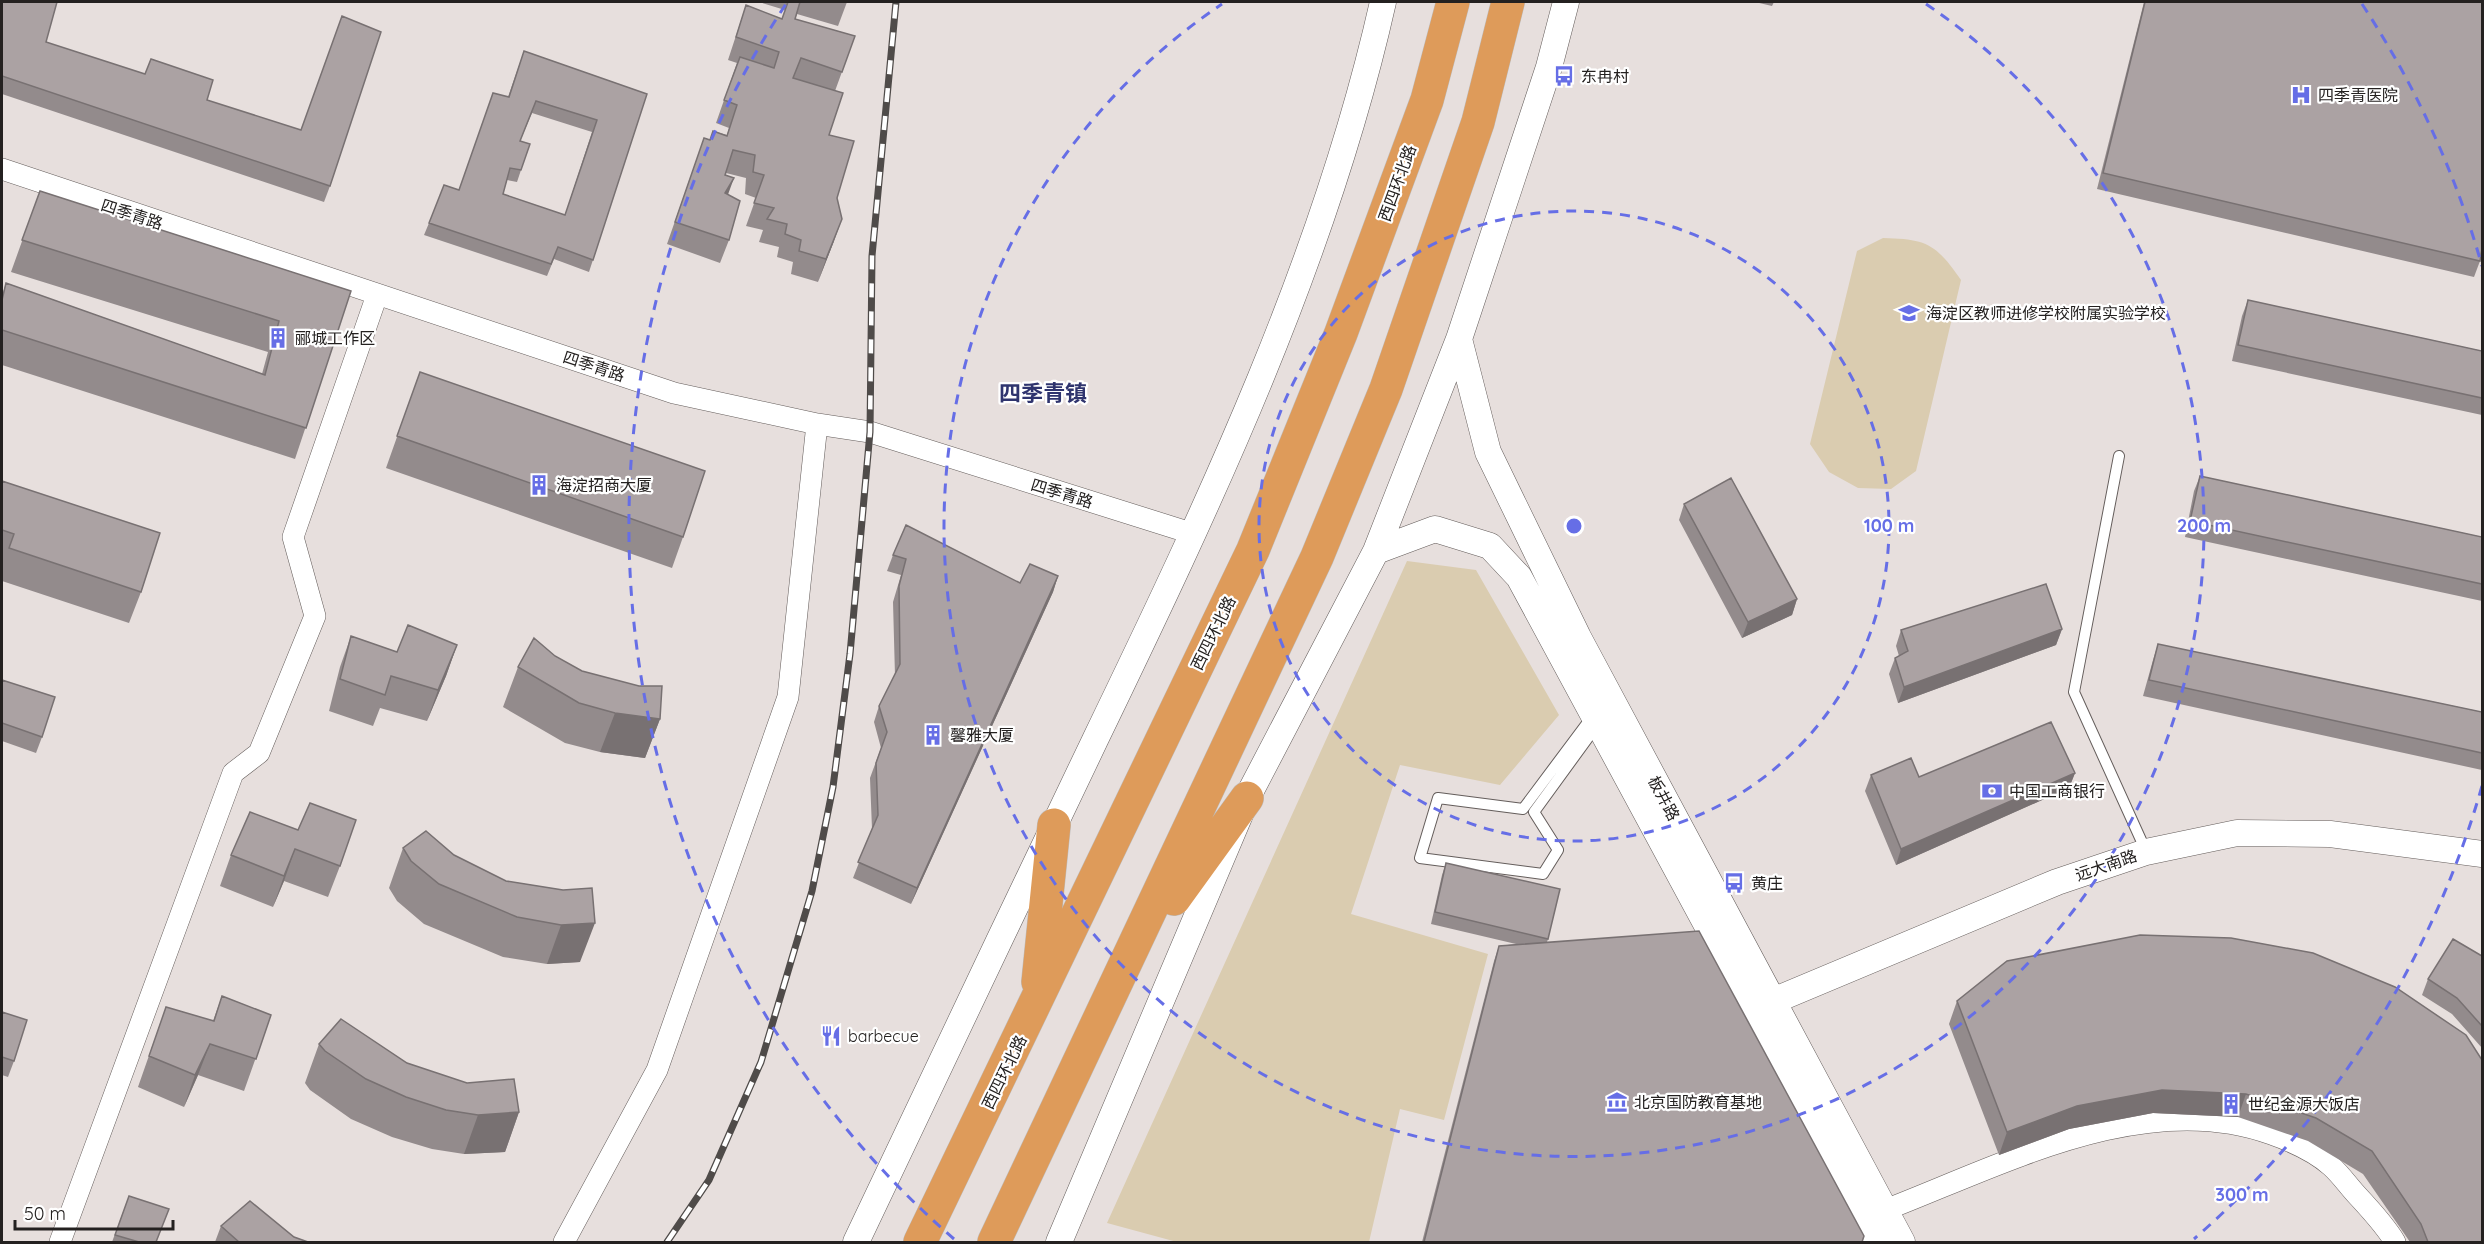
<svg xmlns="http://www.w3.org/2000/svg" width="2484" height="1244" font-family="Quicksand,'Noto Sans SC',sans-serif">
  <rect width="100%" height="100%" fill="#e7dfdd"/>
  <path fill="#daccb0" d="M1883 238C1927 239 1936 244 1961 280L1916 471 1891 489 1858 488 1829 472 1810 444 1857 251Z
    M1407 561 1476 570 1559 715 1500 785 1400 765 1351 914 1488 954 1444 1120 1400 1109 1369 1242H1177L1107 1223Z"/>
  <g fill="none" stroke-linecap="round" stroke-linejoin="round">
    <g stroke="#645d5b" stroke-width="12">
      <path id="service" d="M2119 456 2074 692 2146 851
        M1594 714 1523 809 1438 798 1420 858 1543 874 1558 850 1534 812 1598 724"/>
    </g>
    <g stroke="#645d5b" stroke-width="22">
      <path id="minor" d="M2 169 674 393 817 424 870 432 1194 534
        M1885 1210C2002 1165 2145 1088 2271 1134 2291 1141 2315 1152 2331 1166 2340 1174 2347 1184 2355 1193 2369 1208 2385 1225 2395 1242
        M60 1242 233 773 259 753 315 616 293 537 377 295
        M564 1242 657 1070 788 697 817 424"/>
    </g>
    <g stroke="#645d5b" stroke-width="27">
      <path id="tertiary" d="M1459 339 1488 452 1578 637 1902 1242
        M1376 551 1435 529 1490 546 1519 577 1878 1242
        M1756 1008 2057 882 2146 852 2237 833 2330 834 2482 854
        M856 1242C935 1075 1015 907 1095 740 1210 502 1325 260 1383 2
        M1059 1242 1247 798 1376 551 1459 339 1549 67 1566 2"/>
    </g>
    <g stroke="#bdbcbc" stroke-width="34">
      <path id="trunk" d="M1174 899 1247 798
        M1038 982 1054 825
        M920 1242 1253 550 1341 333 1427 100 1453 2
        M994 1242 1317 557 1386 389 1478 122 1508 2"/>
    </g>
    <use href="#service" stroke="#fff" stroke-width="10"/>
    <use href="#minor" stroke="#fff" stroke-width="21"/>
    <use href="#tertiary" stroke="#fff" stroke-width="26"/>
    <use href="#trunk" stroke="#de9b5a" stroke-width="33"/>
    <g stroke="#4f4b49" stroke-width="7">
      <path id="rail" d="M667 1242 709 1180 761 1062 812 891 833 787 850 654 870 432 872 256 896 2"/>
    </g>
    <use href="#rail" stroke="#fff" stroke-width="4.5" stroke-dasharray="14" stroke-linecap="butt"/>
  </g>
  <path fill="#938b8c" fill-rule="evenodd" d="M2 2 46 42 207 100 330 186 324 202 2 94Z
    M759 2H847L838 26 797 14 795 19 855 36 835 91 829 135 837 198 834 241 818 282 791 274 793 262 777 257 779 247 759 242 763 230 746 226 756 198 745 194 746 178 726 173 728 195 729 240 720 263 667 244 696 161 710 140 713 131 727 135 729 128 716 123 737 63 728 60 746 5 782 19 785 10Z
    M1755 2H1774L1772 6Z
    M2144 2H2482L2480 261 2474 277 2097 189Z
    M524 51 647 94 589 272 554 259 547 276 424 235 429 223 459 190 508 97ZM532 113 592 132 565 215 503 194 507 180 517 182 521 170 520 141Z
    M40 191 351 291 295 459 2 365V296L6 283 262 374 268 352 11 272Z
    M2248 300 2482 351V415L2232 361 2242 316Z
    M420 372 683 537 672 568 386 468Z
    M2200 476 2482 537V601L2185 537 2194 491Z
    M2 481 141 592 129 623 2 581Z
    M1684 504 1797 599 1792 615 1742 638 1679 520Z
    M893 555 1020 583 1058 576 1053 592 911 904 853 878 872 829 870 778 881 748 874 722 879 706 895 676 893 602 901 575 887 571Z
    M2062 629 2056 645 1898 703 1889 674 1895 658 1899 656 1896 646 1901 630Z
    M351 636 397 652 457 645 446 676 427 721 380 708 373 726 329 711 340 667Z
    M2158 644 2482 712V770L2143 696 2153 660Z
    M555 656 660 719 645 758 600 752 565 743 503 707 518 667Z
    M2 680 42 737 36 753 2 741Z
    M2075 773 2069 788 1896 865 1865 791 1871 775 1919 777Z
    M298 830 340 866 328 897 284 881 273 907 220 886 231 855Z
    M403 848 454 855 506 881 563 890 580 962 547 964 503 957 424 924 397 901 389 888Z
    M1446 863 1548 939 1547 942 1862 1242H1422L1494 961 1499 946 1516 944 1431 924 1442 875Z
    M2140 935 2482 1242H2410L2363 1174 2308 1141 2238 1117 2153 1113 2069 1129 1999 1155 1949 1024 1957 1001Z
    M2482 956V1048L2452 1014 2422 995 2428 979Z
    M222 996 271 1015 244 1091 198 1075 184 1107 138 1087 166 1007 213 1021Z
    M2 1012 14 1061 8 1077 2 1075Z
    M319 1044 519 1112 505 1152 464 1154 432 1149 392 1137 351 1119 310 1090 305 1083Z
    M129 1196 156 1242H112Z
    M221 1226 294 1237 308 1242H215Z"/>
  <path fill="#787172" d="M734 178 726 200 725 193Z
    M842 219 834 241 818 282 826 259Z
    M1058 576 1053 592 911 904 917 888Z
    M1797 599 1792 615 1742 638 1748 622Z
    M2062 629 2056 645 1898 703 1904 687Z
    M457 645 446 676 427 721 438 690Z
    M615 713 660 719 645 758 600 752Z
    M2075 773 2069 788 1896 865 1901 849Z
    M295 849 284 881 273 907 284 876Z
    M595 923 580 962 547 964 561 925Z
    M210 1044 198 1075 184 1107 195 1075Z
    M2162 1090 2246 1094 2238 1117 2153 1113 2069 1129 1999 1155 2007 1132 2077 1106Z
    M519 1112 505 1152 464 1154 478 1115Z"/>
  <path fill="#aba2a3" stroke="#787172" stroke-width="1.5" fill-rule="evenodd" d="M2 2H57L46 42 145 74 151 59 213 80 207 100 301 130 342 16 381 32 330 186 2 76Z
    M788 2H800L795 19 855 36 842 72 801 58 793 78 843 93 829 135 854 141 837 198 842 219 826 259 799 251 801 240 785 234 787 224 767 219 774 208 754 203 764 175 753 172 755 155 733 150 725 175 734 178 725 193 740 201 729 240 675 222 704 138 710 140 713 131 727 136 737 105 724 100 740 57 774 68 779 52 736 37 746 5 782 19Z
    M2145 2H2482V249L2480 261 2103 173Z
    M524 51 647 94 593 260 558 247 551 264 429 223 444 185 459 190 493 93 509 97ZM536 101 597 120 565 215 503 194 510 168 521 170 530 144 520 141Z
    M40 191 351 291 306 428 2 330V300L6 283 265 375 279 321 22 240Z
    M2248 300 2482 351V398L2238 345Z
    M420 372 705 471 683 537 397 436Z
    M2200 476 2482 537V584L2190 521Z
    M1731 478 1797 599 1748 622 1684 504Z
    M2 481 160 533 141 592 9 548 14 534 2 530Z
    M906 525 1020 583 1030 564 1058 576 917 888 858 862 878 815 876 763 887 732 879 706 900 664 899 586 906 559 893 555Z
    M2046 584 2062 629 1904 687 1895 658 1908 651 1901 630Z
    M408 625 457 645 438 690 391 676 385 695 340 679 351 636 397 652Z
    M534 638 555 656 582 671 639 686H662L660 719 615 713 579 703 518 667Z
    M2158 644 2482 712V753L2149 680Z
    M2 680 55 697 42 737 2 723Z
    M2051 722 2075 773 1901 849 1871 775 1911 758 1919 777Z
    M310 803 356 820 340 866 295 849 284 876 231 855 250 812 298 830Z
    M426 831 454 855 506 881 563 890 592 888 595 923 561 925 517 917 439 884 411 861 403 848Z
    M1446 863 1560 889 1548 939 1435 912Z
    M1699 931 1864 1236 1862 1242H1424L1499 946Z
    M2140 935 2231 938 2313 953 2395 987 2466 1035 2482 1060V1242H2428L2421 1224 2372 1151 2316 1118 2246 1094 2162 1090 2077 1106 2007 1132 1957 1001 2007 961Z
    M2453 939 2482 956V1026L2457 998 2428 979Z
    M222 996 271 1015 256 1059 210 1044 195 1075 149 1056 166 1007 214 1021Z
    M2 1012 27 1020 14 1061 2 1057Z
    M341 1019 407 1063 467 1083 514 1079 519 1112 478 1115 446 1110 406 1097 366 1079 325 1051 319 1044Z
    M129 1196 169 1209 156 1242H139L115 1235Z
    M250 1201 294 1237 308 1242H239L221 1226Z"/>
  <g fill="none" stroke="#666ee6" stroke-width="3" stroke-dasharray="10 8">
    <circle cx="1574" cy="526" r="315"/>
    <path d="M1926 4A630 630 0 1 1 1222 4"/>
    <path d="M2482 786A945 945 0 0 1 2194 1239M954 1239A945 945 0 0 1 786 4M2362 4A945 945 0 0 1 2482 266"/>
  </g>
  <defs>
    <g id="bus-bare" transform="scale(1.62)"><path d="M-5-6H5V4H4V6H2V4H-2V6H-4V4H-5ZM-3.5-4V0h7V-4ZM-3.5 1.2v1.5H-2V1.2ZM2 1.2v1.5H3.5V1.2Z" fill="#666ee6" stroke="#fff" stroke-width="2.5" paint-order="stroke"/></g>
    <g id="hospital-bare" transform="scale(1.62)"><path d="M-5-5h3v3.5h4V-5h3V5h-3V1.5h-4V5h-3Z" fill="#666ee6" stroke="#fff" stroke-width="2.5" paint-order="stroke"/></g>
    <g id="school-bare" transform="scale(1.62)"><path d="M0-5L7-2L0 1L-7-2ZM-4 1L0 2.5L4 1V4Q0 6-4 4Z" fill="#666ee6" stroke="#fff" stroke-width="2.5" paint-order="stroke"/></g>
    <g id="building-bare" transform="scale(1.62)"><path d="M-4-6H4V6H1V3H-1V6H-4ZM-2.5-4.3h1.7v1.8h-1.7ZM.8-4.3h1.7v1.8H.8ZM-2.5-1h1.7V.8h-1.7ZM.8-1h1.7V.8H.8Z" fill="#666ee6" stroke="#fff" stroke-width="2.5" paint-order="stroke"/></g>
    <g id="bank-bare" transform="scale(1.62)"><path d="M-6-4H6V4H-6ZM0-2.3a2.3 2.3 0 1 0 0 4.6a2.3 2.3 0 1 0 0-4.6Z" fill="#666ee6" stroke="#fff" stroke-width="2.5" paint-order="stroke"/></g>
    <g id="restaurant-bare" transform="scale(1.62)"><path d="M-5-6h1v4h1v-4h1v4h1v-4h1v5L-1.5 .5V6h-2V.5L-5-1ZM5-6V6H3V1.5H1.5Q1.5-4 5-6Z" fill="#666ee6" stroke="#fff" stroke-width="2.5" paint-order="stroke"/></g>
    <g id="museum-bare" transform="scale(1.62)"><path d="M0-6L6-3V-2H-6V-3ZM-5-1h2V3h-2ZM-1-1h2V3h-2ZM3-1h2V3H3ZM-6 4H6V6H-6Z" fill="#666ee6" stroke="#fff" stroke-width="2.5" paint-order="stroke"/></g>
  </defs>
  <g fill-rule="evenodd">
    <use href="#bus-bare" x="1564" y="76"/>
    <use href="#hospital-bare" x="2301" y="95"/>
    <use href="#school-bare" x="1909" y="313"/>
    <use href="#building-bare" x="278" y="338"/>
    <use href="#building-bare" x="539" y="485"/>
    <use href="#building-bare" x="933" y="735"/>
    <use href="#bank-bare" x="1992" y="791"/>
    <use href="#bus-bare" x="1734" y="883"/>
    <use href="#restaurant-bare" x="831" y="1036"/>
    <use href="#museum-bare" x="1617" y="1102"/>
    <use href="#building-bare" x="2231" y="1104"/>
  </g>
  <g text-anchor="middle" stroke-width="4.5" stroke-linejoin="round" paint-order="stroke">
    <g font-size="16" fill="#242120" stroke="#fff" text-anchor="start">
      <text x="1581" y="82">东冉村</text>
      <text x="2318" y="101">四季青医院</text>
      <text x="1926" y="319">海淀区教师进修学校附属实验学校</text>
      <text x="295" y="344">郦城工作区</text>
      <text x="556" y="491">海淀招商大厦</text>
      <text x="950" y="741">馨雅大厦</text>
      <text x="2009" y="797">中国工商银行</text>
      <text x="1751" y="889">黄庄</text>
      <text x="848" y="1042">barbecue</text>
      <text x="1634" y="1108">北京国防教育基地</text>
      <text x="2248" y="1110">世纪金源大饭店</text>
    </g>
    <g font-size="16" fill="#242120" stroke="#fff">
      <text transform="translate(1397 183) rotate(-70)" y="6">西四环北路</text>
      <text transform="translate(132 214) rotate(18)" y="6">四季青路</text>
      <text transform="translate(594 366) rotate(18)" y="6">四季青路</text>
      <text transform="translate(1062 493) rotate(17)" y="6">四季青路</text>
      <text transform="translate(1213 633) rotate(-64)" y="6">西四环北路</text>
      <text transform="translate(1664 798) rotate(62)" y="6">板井路</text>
      <text transform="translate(2106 865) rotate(-19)" y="6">远大南路</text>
      <text transform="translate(1004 1072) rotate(-64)" y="6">西四环北路</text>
    </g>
    <g font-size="22" font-weight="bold" fill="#2f346e" stroke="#fff">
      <text x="1043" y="401">四季青镇</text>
    </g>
  </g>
  <circle cx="1574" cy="526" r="9" fill="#666ee6" stroke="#fff" stroke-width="3"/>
  <g font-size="18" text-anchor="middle" font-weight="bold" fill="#666ee6" stroke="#fff" stroke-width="4.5" stroke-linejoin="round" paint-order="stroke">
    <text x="1889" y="532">100 m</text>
    <text x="2204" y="532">200 m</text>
    <text x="2242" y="1201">300 m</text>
  </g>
  <rect width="2484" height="1244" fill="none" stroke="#242120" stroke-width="6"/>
  <path d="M15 1220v9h158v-9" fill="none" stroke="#242120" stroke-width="3"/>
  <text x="24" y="1220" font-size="18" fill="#242120" stroke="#ffffff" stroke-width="4.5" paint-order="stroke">50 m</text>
</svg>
